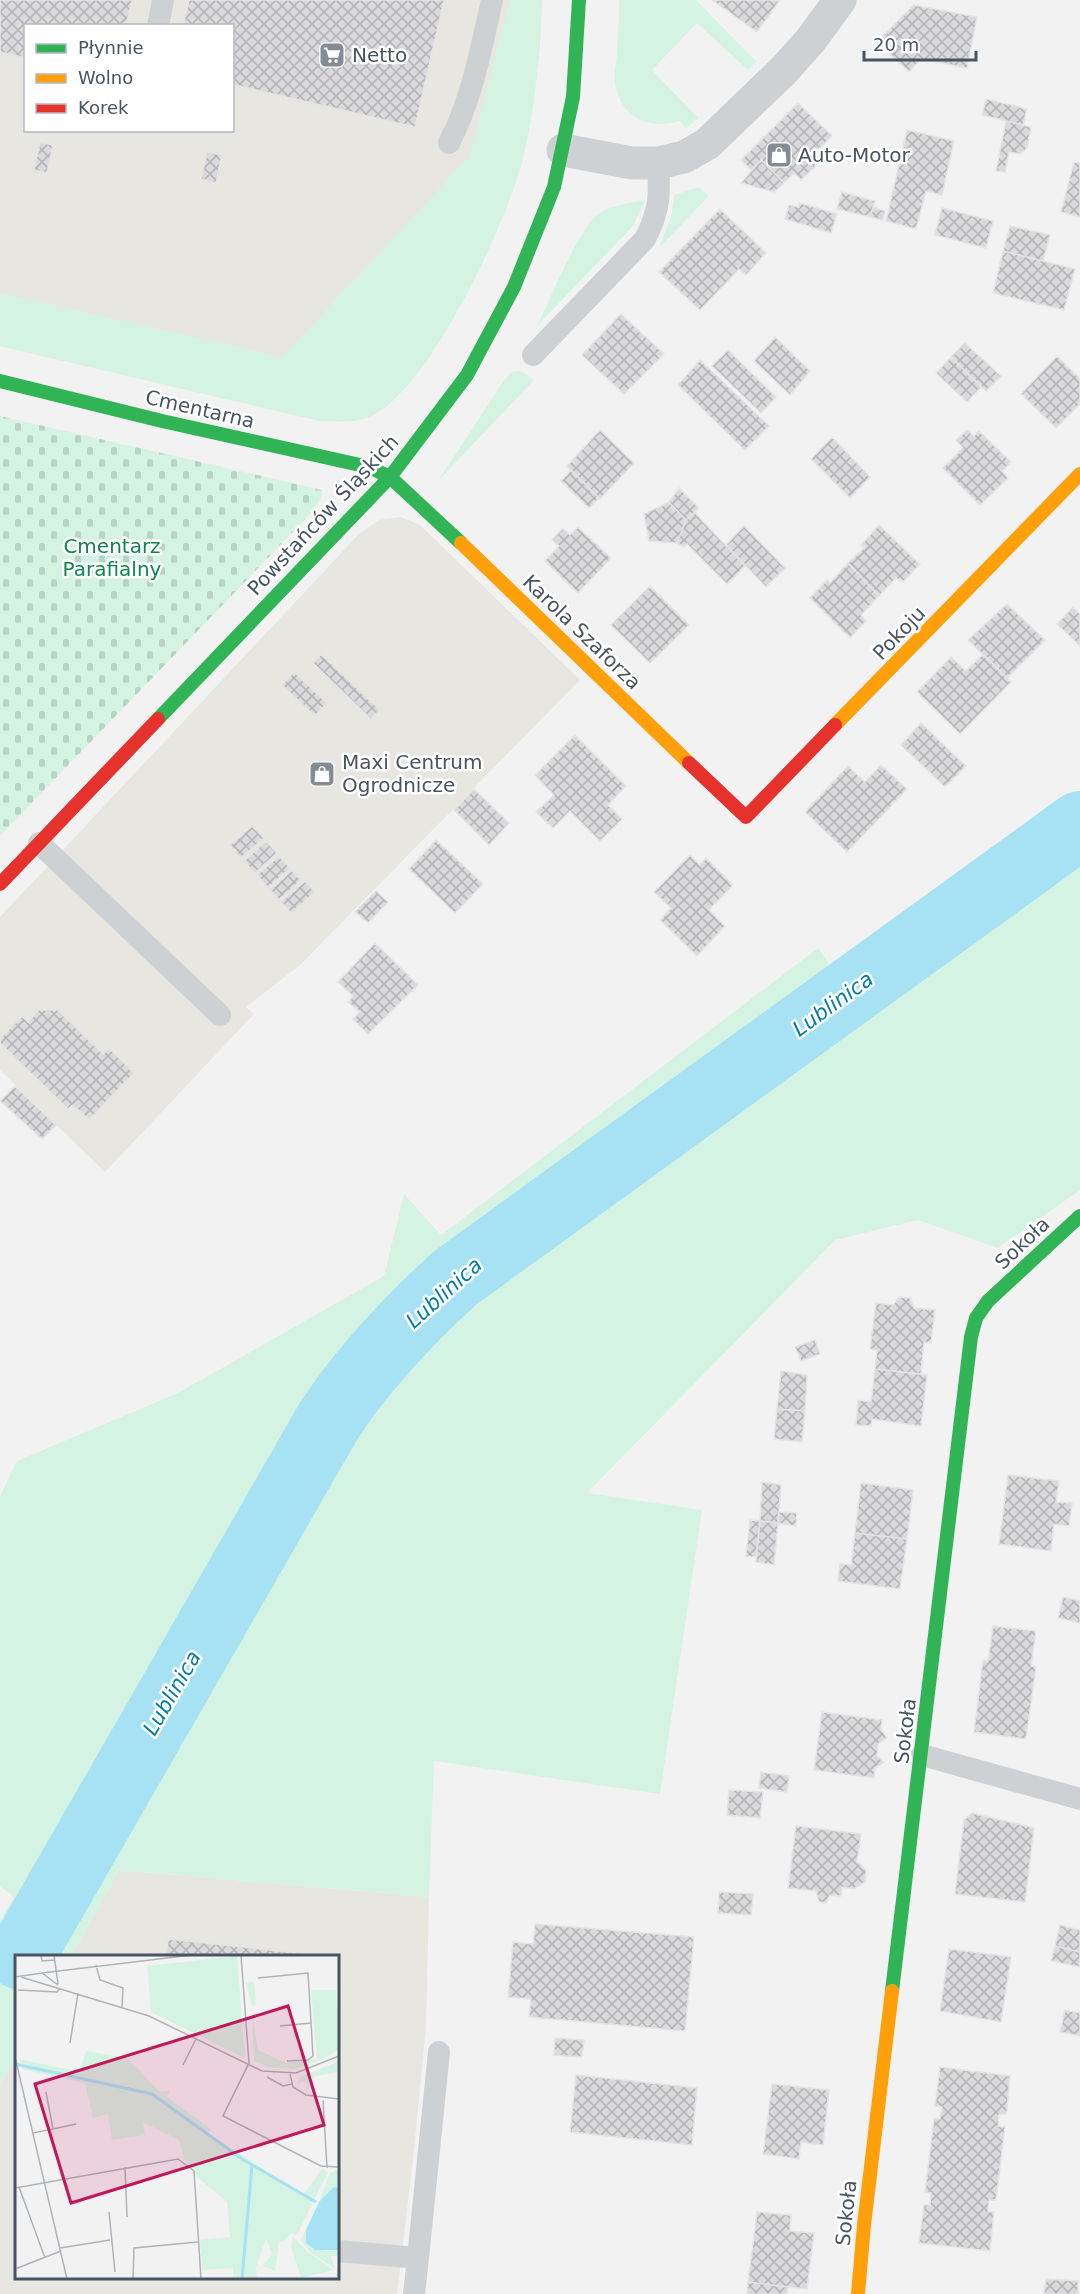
<svg xmlns="http://www.w3.org/2000/svg" width="1080" height="2294" font-family="'DejaVu Sans',sans-serif">
  <defs>
    <pattern id="cemetery-stones" width="16" height="16" patternUnits="userSpaceOnUse" patternTransform="scale(1.5)"><rect width="16" height="16" fill="#d5f3e2"/><path d="M2 7V4a2 2 0 0 1 4 0v3zM10 15v-3a2 2 0 0 1 4 0v3z" fill="#b8d2c4"/></pattern>
    <pattern id="building-cross-hatch" width="8" height="8" patternUnits="userSpaceOnUse" patternTransform="scale(1.5)"><rect width="8" height="8" fill="#dadadc"/><path d="M0 0l8 8M0 8l8-8" fill="none" stroke="#b3b3b6"/></pattern>
  </defs>
  <rect width="100%" height="100%" fill="#f3f2f2"/>
  <path fill="#e7e6e0" fill-rule="evenodd" d="M0 0H542L540 47 533 106 523 159 508 203 470 287 429 358 407 386 386 407 371 416 354 421H320L0 346ZM26 26H232V130H26Z
    M400 517 419 524 580 680 300 965 246 1007 254 1014 105 1172 0 1070V917L359 534 379 520Z
    M119 1870 429 1897 426 2027 413 2159 397 2294H0V2086L16 2056V2278H338V1956H71Z"/>
  <path fill="#d5f3e2" d="M510 0H542C539 53 536 107 523 158 507 223 432 383 374 415 358 423 337 422 320 421L0 346V294L9 295 282 357 469 157Z
    M619 0H696L757 62 748 70 697 23 652 70 698 118 686 129 680 121C649 131 618 116 615 81 614 71 617 61 617 52 618 35 619 17 619 0Z
    M699 187 709 196 659 248 671 217 674 195Z
    M645 200 633 226 537 326C550 300 577 232 597 215 610 205 630 203 645 200Z
    M519 371 526 374 534 380 438 481 505 379 512 372Z
    M1080 811V1190L998 1248 918 1220 835 1240 587 1493 702 1510 660 1794 434 1761 429 1897 119 1870 71 1956H16V2056L0 2086V1921L14 1897 0 1886V1496L17 1461 178 1393 384 1276 404 1194 441 1235 818 948 846 988Z"/>
  <path fill="url(#cemetery-stones)" d="M0 416 322 490V496L313 511 0 836Z"/>
  <g fill="none" stroke-linecap="round" stroke-linejoin="round">
    <path stroke="#a7e2f4" stroke-width="68" d="M21 1956 328 1422C363 1368 407 1322 455 1278L1080 825"/>
  </g>
  <path fill="url(#building-cross-hatch)" stroke="#e4e4e5" stroke-width="1.5" d="M0 0H132L126 26H26V58L0 52Z
    M189 0H444L415 127 235 85 232 95V26H183Z
    M712 0H780L757 32Z
    M914 5 977 17 967 68 921 59 909 72 877 42Z
    M986 99 1027 109 1023 125 982 115Z
    M798 103 832 136 816 152 823 159 801 180 794 173 784 183 761 160 751 170 741 160Z
    M1006 121 1031 127 1027 148 1020 154 1009 152 1005 172 996 171Z
    M907 130 954 141 942 195 926 191 916 229 886 221Z
    M40 142 53 145 47 173 34 170Z
    M207 152 222 155 216 183 201 179Z
    M761 160 784 183 774 192 741 183Z
    M1074 162 1080 163V217L1061 212Z
    M842 192 875 201 870 217 837 209Z
    M800 203 837 214 831 233 785 219 789 205 799 207Z
    M873 207 885 211 883 220 870 217Z
    M942 208 993 221 986 248 935 235Z
    M720 209 766 253 746 275 739 269 700 310 659 272Z
    M1010 226 1050 235 1043 261 1003 251Z
    M1003 251 1075 269 1064 310 993 293Z
    M621 314 664 354 624 394 582 355Z
    M775 337 810 371 790 395 754 361Z
    M965 343 1001 376 986 391 951 357Z
    M728 350 776 397 761 413 712 366Z
    M1057 356 1080 379V404L1056 428 1021 394Z
    M951 357 981 387 967 402 936 373Z
    M700 360 769 426 745 450 678 385Z
    M600 430 634 463 600 499 567 466Z
    M967 430 974 436 979 431 1011 462 1002 471 1008 478 980 505 943 468 963 448 956 440Z
    M832 437 870 477 850 498 811 459Z
    M571 470 599 498 589 508 561 481Z
    M679 488 699 508 686 520 669 502Z
    M669 502 686 520 677 543 649 541 644 514Z
    M695 513 745 566 727 584 687 544 684 547 677 543 686 520Z
    M879 525 920 564 903 582 896 578 879 596 848 563 865 547 861 545Z
    M744 526 785 568 766 587 726 545Z
    M578 527 611 558 578 593 545 561 559 546 552 540 563 528 570 535Z
    M848 563 879 596 861 615 866 621 850 638 810 598 827 580 830 583Z
    M650 586 689 625 650 663 611 625Z
    M1007 604 1045 640 1007 678 968 640Z
    M1073 607 1080 614V646L1057 624Z
    M321 654 380 710 371 719 313 663Z
    M983 654 1011 682 960 734 917 692 951 657 966 671Z
    M294 672 327 703 315 716 282 685Z
    M921 723 966 766 945 787 901 745Z
    M575 735 626 786 608 805 622 819 600 841 570 811 553 828 536 812 554 795 535 775Z
    M881 765 907 789 847 852 805 812 848 766 865 782Z
    M474 789 509 823 489 845 454 810Z
    M252 826 264 838 241 858 230 845Z
    M436 840 483 884 455 913 409 869Z
    M266 841 277 853 255 873 244 861Z
    M690 855 700 865 706 858 733 885 709 910 725 926 697 956 660 920 671 908 654 892Z
    M279 856 290 868 268 888 257 875Z
    M292 870 301 880 279 900 270 890Z
    M305 881 315 892 291 913 281 902Z
    M376 891 388 902 368 923 355 912Z
    M375 943 418 985 368 1034 353 1019 360 1012 348 1002 353 996 338 982Z
    M39 1010H58L103 1054 109 1048 134 1073 89 1120 73 1105 68 1109 0 1043V1039L22 1016 28 1022Z
    M15 1086 56 1125 42 1139 0 1101Z
    M899 1297 910 1298 914 1308 935 1310 931 1343 924 1342 921 1374 875 1369 877 1350 870 1349 876 1303 893 1305Z
    M815 1340 820 1354 801 1361 795 1347Z
    M875 1369 927 1375 921 1426 872 1419 871 1426 856 1425 858 1400 871 1402Z
    M781 1371 807 1375 805 1411 777 1409Z
    M777 1409 805 1411 802 1442 774 1439Z
    M1008 1475 1059 1481 1056 1502 1072 1503 1069 1526 1054 1524 1051 1551 999 1544Z
    M762 1482 781 1485 778 1523 760 1521Z
    M861 1483 913 1490 907 1539 855 1533Z
    M779 1512 797 1513 796 1526 778 1523Z
    M750 1520 760 1521 756 1557 746 1556Z
    M760 1521 778 1523 774 1565 756 1562Z
    M855 1533 907 1539 900 1589 838 1581 840 1564 851 1565Z
    M1063 1597 1080 1601V1623L1058 1618Z
    M993 1626 1036 1631 1031 1666 1036 1667 1026 1739 974 1732 983 1660 988 1661Z
    M822 1712 882 1720 881 1729 887 1738 878 1744 877 1756 884 1762 875 1768 874 1778 814 1770Z
    M761 1772 789 1776 787 1792 759 1788Z
    M729 1790 763 1792 760 1818 727 1815Z
    M972 1813 1034 1828 1025 1902 955 1894 964 1820Z
    M796 1826 861 1834 857 1862 866 1870 865 1882 854 1889 842 1887 841 1896 830 1895 826 1903 819 1902 816 1891 788 1888Z
    M719 1892 753 1894 751 1915 718 1913Z
    M535 1924 694 1937 685 2031 529 2017 531 1999 508 1997 513 1942 533 1944Z
    M1060 1925 1080 1930V1952L1055 1946Z
    M168 1939 306 1954V1956H166Z
    M1055 1946 1080 1952V1967L1051 1961Z
    M949 1949 1011 1957 1001 2022 940 2011Z
    M1065 2010 1080 2013V2036L1060 2032Z
    M555 2038 584 2040 582 2057 554 2055Z
    M940 2067 1010 2076 1007 2111 1006 2114H999L998 2126 1005 2127 996 2200H989L988 2212H994L990 2251 919 2243 924 2205H930L931 2193 925 2192 934 2119H940L942 2107 935 2106Z
    M576 2075 697 2088 692 2145 570 2132Z
    M772 2084 829 2090 823 2145 801 2142 799 2159 763 2154Z
    M757 2212 791 2215 790 2231 814 2233 807 2289 748 2282Z
    M1046 2279 1078 2281V2294H1044Z
    M748 2282 788 2287 787 2294H747Z"/>
  <g fill="none" stroke-linecap="round" stroke-linejoin="round">
    <path stroke="#ced1d3" stroke-width="22" d="M158 26 163 0
      M449 143C472 99 481 49 492 0
      M533 355 645 239C660 210 660 194 658 163
      M39 843 220 1015
      M922 1755 1080 1799
      M338 2251 418 2258 414 2294
      M418 2258 439 2052"/>
    <path stroke="#ced1d3" stroke-width="33" d="M563 150 632 163H658L684 157 707 144 783 71 810 41 840 0"/>
    <path stroke="#30b455" stroke-width="14" d="M0 381 162 421 369 467 390 477 461 543
      M158 719 390 477 467 375 514 287 554 187 573 97 579 0
      M892 1991 971 1337 976 1318 988 1301 1080 1216"/>
    <path stroke="#ff9f0a" stroke-width="14" d="M461 543 689 763
      M835 725 1080 474
      M858 2294 864 2225 892 1991"/>
    <path stroke="#e5322d" stroke-width="14" d="M689 763 746 817 835 725
      M0 884 158 719"/>
  </g>
  <defs>
    <g id="supermarket-square" transform="scale(1.35)"><rect x="-9" y="-9" width="18" height="18" rx="4" fill="#838b94" stroke="#fff"/><path d="M-6-5.5h2.5l.6 2H6L4.5 2H-2.5L-4.4-4H-6ZM-1.5 3.2a1.3 1.3 0 1 0 .1 0ZM3 3.2a1.3 1.3 0 1 0 .1 0Z" fill="#fff"/></g>
    <g id="shop-square" transform="scale(1.35)"><rect x="-9" y="-9" width="18" height="18" rx="4" fill="#838b94" stroke="#fff"/><path d="M-5-2.5h2.3a2.7 3.5 0 0 1 5.4 0H5L5.5 6h-11ZM-1.5-2.5h3a1.5 2.3 0 0 0-3 0Z" fill="#fff"/></g>
  </defs>
  <g fill-rule="evenodd">
    <use href="#supermarket-square" x="332" y="55"/>
    <use href="#shop-square" x="779" y="155"/>
    <use href="#shop-square" x="322" y="774"/>
  </g>
  <g text-anchor="middle" stroke-width="5" stroke-linejoin="round" paint-order="stroke">
    <g font-size="20" fill="#475461" stroke="#fff" text-anchor="start">
      <text x="352" y="62">Netto</text>
      <text x="798" y="162">Auto-Motor</text>
      <text x="342" y="769">Maxi Centrum<tspan x="342" dy="23">Ogrodnicze</tspan></text>
    </g>
    <g font-size="20" fill="#475461" stroke="#fff">
      <text transform="translate(200 409) rotate(13)" y="7">Cmentarna</text>
      <text transform="translate(323 515) rotate(-47)" y="7">Powstańców Śląskich</text>
      <text transform="translate(582 632) rotate(44)" y="7">Karola Szaforza</text>
      <text transform="translate(899 633) rotate(-46)" y="7">Pokoju</text>
      <text transform="translate(1022 1243) rotate(-43)" y="7">Sokoła</text>
      <text transform="translate(905 1731) rotate(-83)" y="7">Sokoła</text>
      <text transform="translate(846 2213) rotate(-84)" y="7">Sokoła</text>
    </g>
    <g font-size="20" fill="#0e864d" stroke="#fff">
      <text x="112" y="553">Cmentarz<tspan x="112" dy="23">Parafialny</tspan></text>
    </g>
    <g font-size="21" font-style="italic" fill="#037ca2" stroke="#fff">
      <text transform="translate(833 1004) rotate(-36)" y="7">Lublinica</text>
      <text transform="translate(444 1293) rotate(-42)" y="7">Lublinica</text>
      <text transform="translate(172 1693) rotate(-60)" y="7">Lublinica</text>
    </g>
  </g>
  <g transform="translate(15 1955)">
    <rect width="324" height="324" fill="#f3f2f2"/>
    <path d="M239 27 241 49 237 51 231 28ZM296 35H321L324 95 292 111 279 114 253 112 239 106 237 59 243 95 271 108 302 104ZM71 96 112 103 145 137 155 136 152 142 196 174 193 178 288 240 307 214 313 217 282 280 276 278 268 287 261 286 264 287 260 316 248 311 257 299 251 284 241 312 242 324H218V313L187 315 185 285 215 282 212 247 182 222 179 212 169 204 164 185 128 167 130 180 97 185 93 159 78 163 70 128 7 114 5 104 64 117ZM324 106V117L300 121 291 137 293 129 287 126 282 131 285 122ZM324 214V233L304 247 315 218ZM301 251 291 275 310 296 324 295V301H316L320 314 295 297 286 285Z" fill="#d5f3e2"/>
    <path d="M222 1 230 103 136 57 132 11Z" fill="#d5f3e2"/>
    <path d="M278 282 294 298 319 315 286 323 276 292Z" fill="#d5f3e2"/>
    <path d="M319 232 324 233V295H300L291 288V275L304 247Z" fill="#a7e2f4"/>
    <path fill="none" stroke="#a7e2f4" stroke-width="3" d="M0 109 137 139 227 204 301 247M227 324 237 210"/>
    <path fill="none" stroke="#aeb3b8" stroke-width="1.5" d="M26 0 27 6 40 5M39 0 43 29M226 0 234 108 208 161 306 211 324 212M81 10 85 25 108 33 107 52M27 18 177 0M0 22 27 18 43 30M6 22 134 61 247 116 281 118 324 101M243 23 293 18 298 101 293 105 272 106M3 35 42 37 45 33M265 71 296 68M55 88 63 38M0 102 52 324M168 110 181 84M275 119 278 132 291 140 324 144M252 122 268 131 277 129M308 145 312 213M38 174 61 169M18 178 38 174 31 137M110 212 112 262M4 232 30 303M0 233 163 204 179 216 186 324M94 257 100 317M45 293 95 285M0 314 46 296M118 324 119 293 183 287M323 324 324 303"/>
    <path fill="#c2185b" fill-opacity="0.15" stroke="#c2185b" stroke-width="3" d="M273 51 309 170 56 248 20 129Z"/>
    <rect width="324" height="324" fill="none" stroke="#475461" stroke-width="3"/>
  </g>
  <rect x="24" y="24" width="210" height="108" fill="#ffffff" stroke="#b5bbc0" stroke-width="1.5"/>
  <rect x="36" y="44" width="30" height="9" fill="#30b455" stroke="#b5bbc0" stroke-width="1.5"/>
  <text x="78" y="54" font-size="18" fill="#475461">Płynnie</text>
  <rect x="36" y="74" width="30" height="9" fill="#ff9f0a" stroke="#b5bbc0" stroke-width="1.5"/>
  <text x="78" y="84" font-size="18" fill="#475461">Wolno</text>
  <rect x="36" y="104" width="30" height="9" fill="#e5322d" stroke="#b5bbc0" stroke-width="1.5"/>
  <text x="78" y="114" font-size="18" fill="#475461">Korek</text>
  <path d="M864 51v9h112v-9" fill="none" stroke="#475461" stroke-width="3"/>
  <text x="873" y="51" font-size="18" fill="#475461" stroke="#ffffff" stroke-width="4.5" paint-order="stroke">20 m</text>
</svg>
